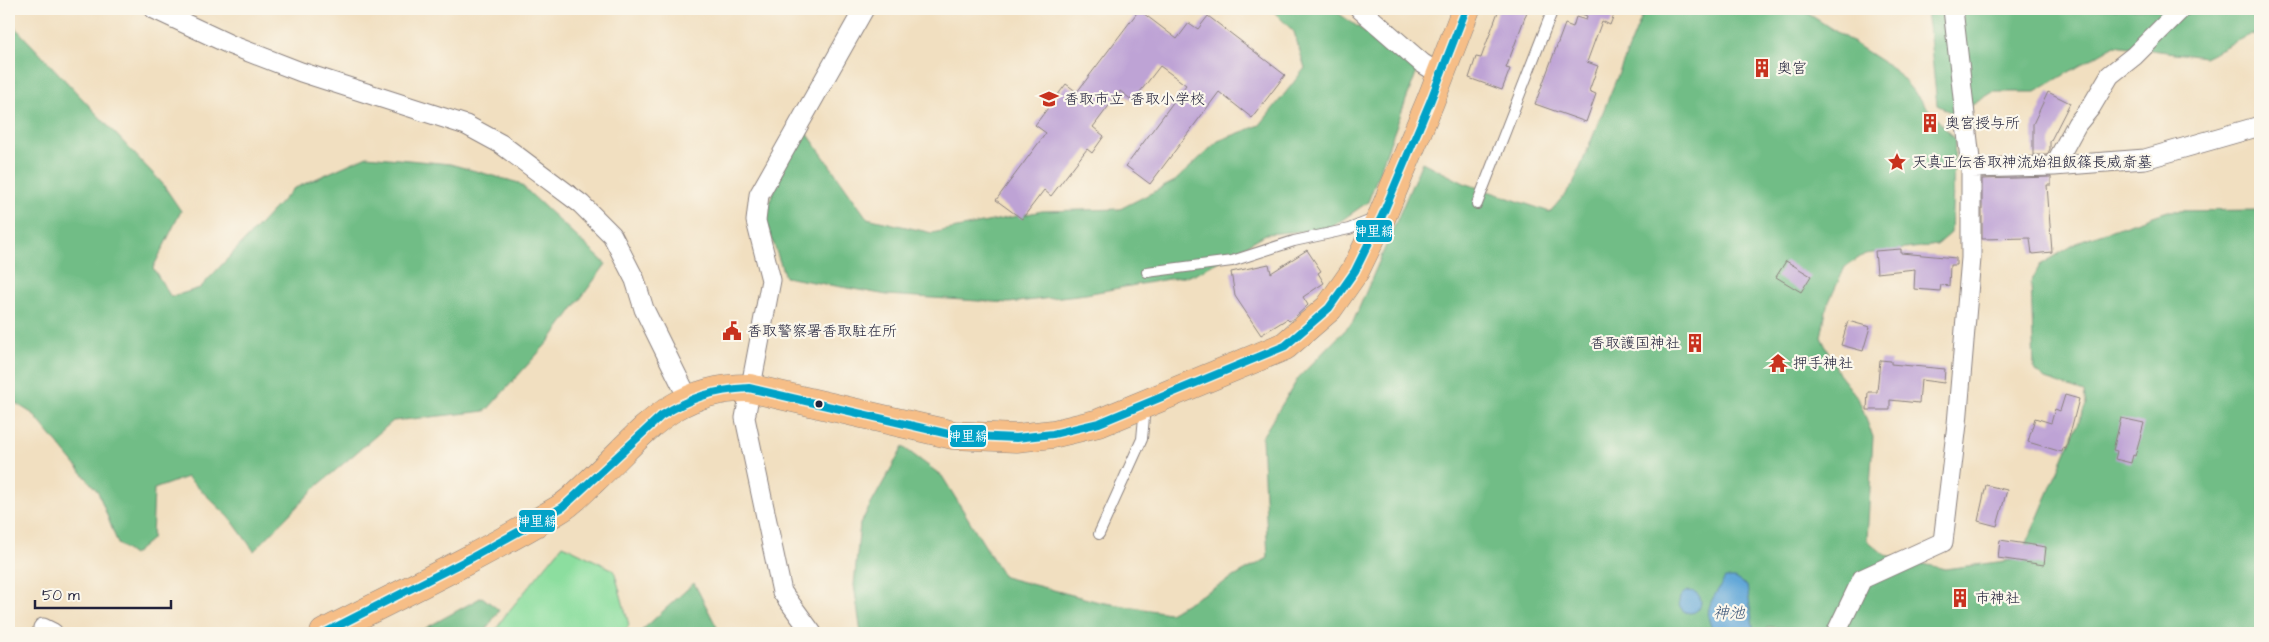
<svg xmlns="http://www.w3.org/2000/svg" width="2269" height="642" font-family="'Architects Daughter','Klee One',sans-serif">
  <rect width="100%" height="100%" fill="#fbf7ec"/>
  <filter id="ink" filterUnits="userSpaceOnUse"><feTurbulence type="fractalNoise" baseFrequency=".02" numOctaves="2"/><feDisplacementMap in="SourceGraphic" scale="10" xChannelSelector="R" yChannelSelector="G"/><feConvolveMatrix kernelMatrix="1 2 1 2 8 2 1 2 1" color-interpolation-filters="sRGB"/></filter>
  <filter id="wash" filterUnits="userSpaceOnUse"><feTurbulence type="fractalNoise" baseFrequency=".0096" numOctaves="4" result="noise"/><feDisplacementMap in="SourceGraphic" scale="20" xChannelSelector="R" yChannelSelector="G"/><feGaussianBlur stdDeviation="1.12" result="paint"/><feColorMatrix in="noise" values="0 0 0 0 0 0 0 0 0 0 0 0 0 0 0 0 0 1.4 0 .05"/><feComposite in="paint" operator="in"/></filter>
  <g filter="url(#wash)">
    <rect width="100%" height="100%" fill="#f1dfc0"/>
    <path fill="#8cde9f" stroke="#57806d" d="M563 545 614 570 629 625 624 633H494L504 617Z"/>
    <path fill="#71bd86" stroke="#4a7060" d="M1271 9H1332L1418 68 1368 202 1329 229 1266 234 1196 274 1086 294 1009 303 887 295 785 277 764 215 802 126 867 218 932 233 1042 211 1120 209 1175 181 1218 141 1260 125 1305 68 1294 32Z
      M1645 9H1801L1894 69 1955 140 1951 233 1937 245 1865 254 1845 267 1827 306 1821 337 1839 374 1858 398 1873 437 1867 540 1885 555 1945 569 2020 559 2086 405 2084 392 2045 379 2034 369 2031 282 2040 265 2082 240 2168 211 2260 210V633H1907L1768 627 1764 633H861L854 585 860 524 903 447 942 476 1004 577 1099 602 1169 613 1268 558 1262 437 1299 377 1353 322 1422 162 1464 183 1550 212 1573 185Z
      M1927 9H2260V37L2251 34 2204 57 2115 45 2035 92H1993L1956 115 1937 105Z
      M9 21 162 183 181 211 153 268 171 297 200 288 293 189 367 156 450 164 519 183 606 264 550 340 486 411 393 421 315 488 254 551 230 518 187 477 154 489 152 539 133 555 118 544 98 492 33 414 9 399Z
      M694 583 720 633H639Z
      M482 597 499 610 484 633H422L424 629Z"/>
    <path fill="#62a7d8" stroke="#42648a" d="M1725 578H1734L1747 586 1754 633H1714C1701 608 1713 600 1725 578Z
      M1679 602a11 11 0 1 1 22 0a11 11 0 1 1-22 0Z"/>
    <g id="blocks">
      <path fill="#bea3d5" d="M1499 9H1528L1506 68 1510 69 1502 90 1469 78 1476 57 1481 58Z
        M1572 9H1616L1610 25 1602 21 1587 62 1598 66 1589 91 1596 94 1586 122 1535 104 1565 24 1573 27 1576 17 1586 20 1587 16 1572 11Z
        M1139 10 1177 39 1189 23 1198 29 1208 16 1285 75 1252 118 1219 92 1150 184 1126 166 1186 85 1160 66 1133 101 1120 91 1093 127 1104 136 1092 153 1087 149 1051 196 1044 190 1022 219 996 200 1046 133 1035 125 1066 84 1077 92Z
        M2048 92 2070 103 2050 142V149L2047 155H2033V124Z
        M2051 177V185H2047L2052 252 2032 254 2030 238 1982 239V179Z
        M1901 249V253L1956 258V265H1950L1949 286 1941 285 1940 291 1914 289 1915 269 1877 273 1875 251Z
        M1307 250 1321 271 1318 273 1324 283 1303 297 1308 305 1294 318 1289 321 1287 319 1261 335 1235 296 1231 272 1269 264 1271 273Z
        M1786 261 1811 276 1801 292 1776 277Z
        M1848 321 1870 327 1863 351 1841 345Z
        M1880 360 1891 361V364L1945 369 1944 383 1921 380 1919 403 1890 400V410H1867L1868 392H1877Z
        M2065 395 2079 399 2066 449 2063 448 2062 452 2028 442 2035 418 2051 423 2055 409 2060 411Z
        M2121 418 2144 423 2135 456 2133 455 2131 463 2115 459 2117 451 2113 450Z
        M1986 485 2007 490 1997 526 1978 521Z
        M2000 540 2046 547 2044 565 1998 558Z"/>
    </g>
  </g>
  <g filter="url(#ink)">
    <use href="#blocks" fill-opacity="0" stroke="#8a807e" stroke-width="1"/>
    <g fill="none" stroke-linecap="round" stroke-linejoin="round">
      <g stroke="#8a807e" stroke-width="12">
        <path id="service" d="M1477 204 1553 9
          M1147 272 1232 261 1294 241 1349 229 1374 219
          M1099 534 1142 439 1145 406"/>
      </g>
      <g stroke="#8a807e" stroke-width="21">
        <path id="minor" d="M154 9 231 45 301 72 466 125 501 144 581 204 612 235 635 280 644 309 688 398
          M1360 9 1422 63 1441 75
          M2054 166 2077 124 2091 107 2110 75 2134 56 2181 9
          M1971 168 2054 166 2145 159 2260 126
          M43 628 53 633
          M812 633 782 592 745 418 771 280 756 221 759 195 864 9
          M1836 633 1862 579 1943 542 1957 424 1971 258V168L1953 9"/>
      </g>
      <g stroke="#8a807e" stroke-width="29">
        <path id="primary" d="M324 633C403 593 482 555 558 510 571 503 582 490 593 480 643 433 673 387 749 388L953 435 1016 438 1053 434 1099 423 1285 346 1329 308 1355 271 1382 216 1430 102 1466 9"/>
      </g>
      <use href="#service" stroke="#fff" stroke-width="10"/>
      <use href="#minor" stroke="#fff" stroke-width="19"/>
      <use href="#primary" stroke="#f6be87" stroke-width="28"/>
      <g stroke="#fbf7ec" stroke-width="11">
        <path id="bus-1" d="M324 633 471 558 563 507 661 416C691 397 714 390 749 388L953 435 1016 438 1053 434 1099 423 1285 346 1329 308 1355 271 1382 216 1430 102 1466 9"/>
      </g>
      <use href="#bus-1" stroke="#02a2c7" stroke-width="8"/>
    </g>
  </g>
  <defs>
    <g id="building-bare" transform="scale(1.5)"><path d="M-4-6H4V6H1V3H-1V6H-4ZM-2.5-4.3h1.7v1.8h-1.7ZM.8-4.3h1.7v1.8H.8ZM-2.5-1h1.7V.8h-1.7ZM.8-1h1.7V.8H.8Z" fill="#c8321e" stroke="#fbf7ec" stroke-width="2.5" paint-order="stroke"/></g>
    <g id="school-bare" transform="scale(1.5)"><path d="M0-5L7-2L0 1L-7-2ZM-4 1L0 2.5L4 1V4Q0 6-4 4Z" fill="#c8321e" stroke="#fbf7ec" stroke-width="2.5" paint-order="stroke"/></g>
    <g id="sight-bare" transform="scale(1.5)"><path d="M0-6L1.8-2.2L6-1.7L2.9 1.2L3.7 5.4L0 3.3L-3.7 5.4L-2.9 1.2L-6-1.7L-1.8-2.2Z" fill="#c8321e" stroke="#fbf7ec" stroke-width="2.5" paint-order="stroke"/></g>
    <g id="civic-bare" transform="scale(1.5)"><path d="M-.6-6.5H3V-4.5H.6V-3L4-1V1h2V6H-6V1h2V-1L-.6-3ZM-1.2 2.5V6h2.4V2.5Z" fill="#c8321e" stroke="#fbf7ec" stroke-width="2.5" paint-order="stroke"/></g>
    <g id="temple-bare" transform="scale(1.5)"><path d="M0-6L5-2H3V0L6.5 2.5H4V6H1.5V3h-3V6H-4V2.5H-6.5L-3 0V-2H-5Z" fill="#c8321e" stroke="#fbf7ec" stroke-width="2.5" paint-order="stroke"/></g>
  </defs>
  <g fill-rule="evenodd">
    <use href="#building-bare" x="1762" y="68"/>
    <use href="#school-bare" x="1049" y="99"/>
    <use href="#building-bare" x="1930" y="123"/>
    <use href="#sight-bare" x="1897" y="162"/>
    <use href="#civic-bare" x="732" y="331"/>
    <use href="#building-bare" x="1695" y="343"/>
    <use href="#temple-bare" x="1778" y="363"/>
    <use href="#building-bare" x="1960" y="598"/>
  </g>
  <circle fill="#22223b" stroke="#fbf7ec" stroke-width="2" cx="819" cy="404" r="4.5"/>
  <g text-anchor="middle" stroke-width="4.5" stroke-linejoin="round" paint-order="stroke">
    <g font-size="15" fill="#22223b" stroke="#fbf7ec" text-anchor="start">
      <text x="1777" y="73">奥宮</text>
      <text x="1064" y="104">香取市立 香取小学校</text>
      <text x="1945" y="128">奥宮授与所</text>
      <text x="1912" y="167">天真正伝香取神流始祖飯篠長威斎墓</text>
      <text x="747" y="336">香取警察署香取駐在所</text>
      <text x="1680" y="348" text-anchor="end">香取護国神社</text>
      <text x="1793" y="368">押手神社</text>
      <text x="1975" y="603">市神社</text>
    </g>
    <g font-size="16" font-style="italic" fill="#3c577a" stroke="#fbf7ec">
      <text x="1729" y="618">神池</text>
    </g>
  </g>
  <g stroke="#fbf7ec" stroke-width="2">
    <rect x="1355" y="219" width="38" height="24" rx="5" fill="#02a2c7"/>
    <rect x="949" y="424" width="38" height="24" rx="5" fill="#02a2c7"/>
    <rect x="518" y="509" width="38" height="24" rx="5" fill="#02a2c7"/>
  </g>
  <g font-size="14" text-anchor="middle" font-weight="bold" fill="#fff">
    <text x="1374" y="236">神里線</text>
    <text x="968" y="441">神里線</text>
    <text x="537" y="526">神里線</text>
  </g>
  <rect width="2269" height="642" fill="none" stroke="#fbf7ec" stroke-width="30"/>
  <path d="M35 600v8h136v-8" fill="none" stroke="#22223b" stroke-width="2.5"/>
  <text x="42" y="600" font-size="15" fill="#22223b" stroke="#fbf7ec" stroke-width="4" paint-order="stroke">50 m</text>
</svg>
